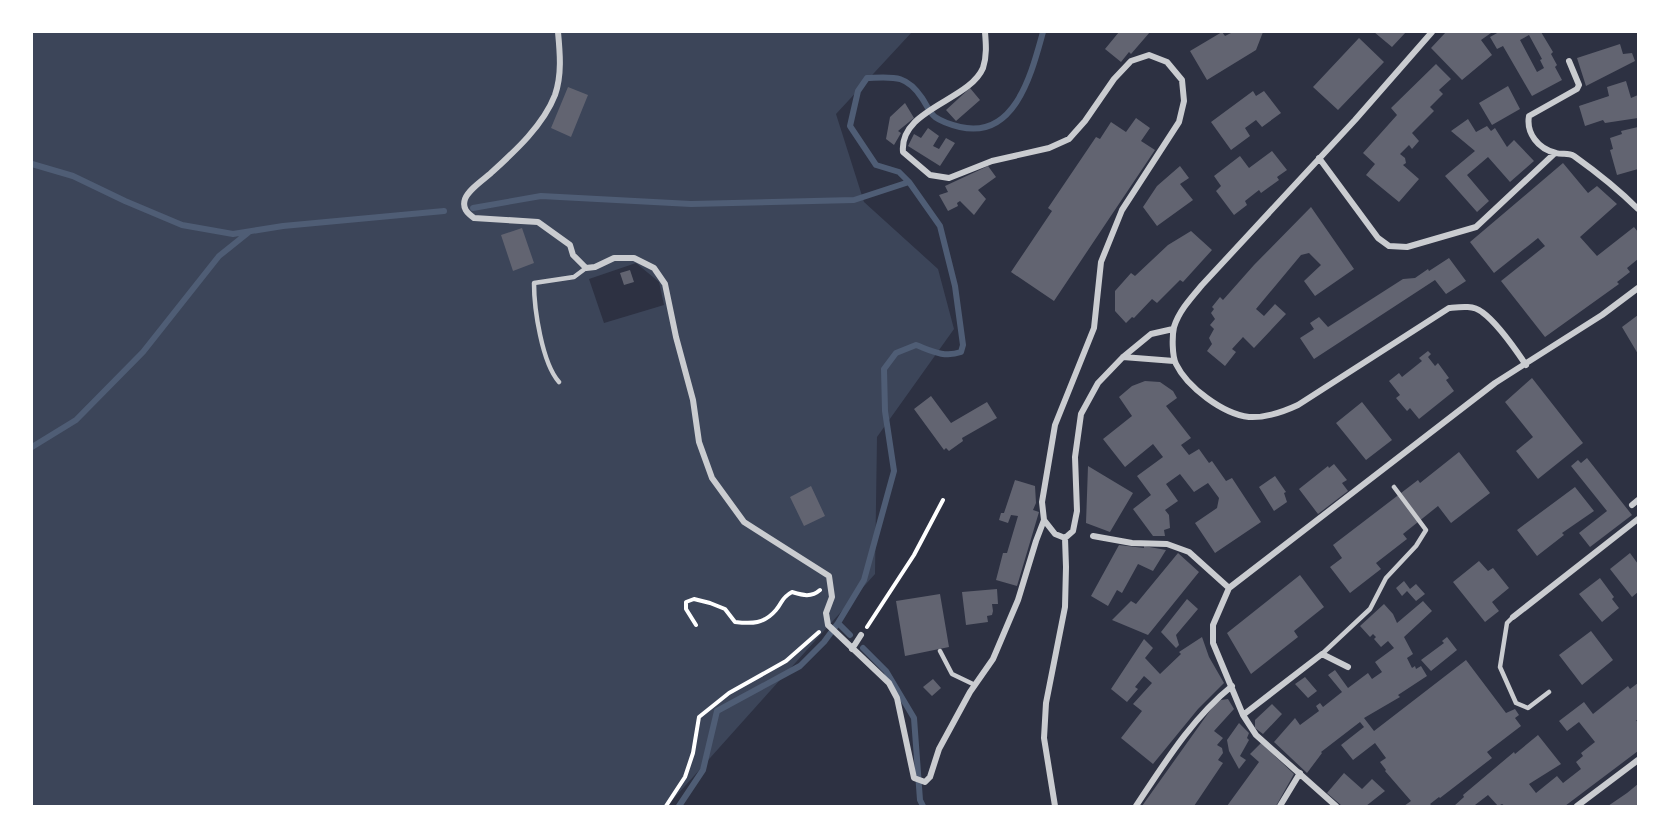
<svg xmlns="http://www.w3.org/2000/svg" width="1670" height="838" font-family="'Sofia Sans Condensed',sans-serif">
  <rect width="100%" height="100%" fill="#2d3142"/>
  <path fill="#3c4559" fill-rule="evenodd" d="M32 32H912L836 114 864 202 938 269 954 329 877 437 875 574 667 806H32ZM636 263 659 282 664 305 604 323 589 279Z"/>
  <g fill="none" stroke-linecap="round" stroke-linejoin="round">
    <path stroke="#4f5d75" stroke-width="6" d="M32 164 73 176 125 201 182 225 233 234 283 226 444 211
      M473 208 541 196 691 204 854 200 909 182
      M32 447 76 420 143 352 219 256 249 232
      M838 623 850 635
      M863 648 886 671 914 718 920 800 923 806
      M679 806 703 770 717 711 800 666 824 642 838 623 864 580 894 471 885 411 884 369 896 353 916 345C932 351 944 358 961 352L963 345 955 286 940 226 909 182 899 172 876 165 850 126 858 91 867 78C893 77 906 74 922 98 926 104 930 113 935 117 942 122 952 125 960 127 1016 140 1032 71 1043 32"/>
  </g>
  <path fill="#626471" fill-rule="evenodd" d="M1119 32H1150L1131 54 1129 52 1121 62 1105 49Z
    M1222 32 1225 36 1233 32H1263L1256 50 1207 80 1190 51Z
    M1374 32H1406L1392 47Z
    M1446 32 1491 33 1481 40 1492 55 1462 80 1431 48Z
    M1499 32H1541L1553 52 1551 54 1557 65 1555 67 1562 80 1532 96 1503 46 1497 49 1490 37ZM1529 35 1542 59 1540 60 1544 68 1537 72 1520 40Z
    M1359 38 1384 62 1338 110 1313 87Z
    M1620 44 1623 54 1632 53 1635 61 1586 86 1577 58Z
    M1436 64 1451 79 1439 90 1443 94 1430 107 1434 111 1412 133 1419 141 1412 149 1409 145 1400 154 1405 158 1406 163 1403 165 1419 179 1399 202 1366 175 1375 164 1363 153 1397 115 1391 108Z
    M1626 81 1631 98 1638 95V118L1605 123 1603 120 1585 126 1579 106 1609 96 1607 87Z
    M1508 86 1520 109 1492 125 1479 103Z
    M568 87 588 95 571 137 551 128Z
    M970 88 980 100 956 121 946 110Z
    M1253 91 1256 96 1264 91 1281 113 1262 127 1256 120 1245 128 1250 136 1231 150 1211 122Z
    M905 103 914 118 898 131 901 133 894 145 886 139 890 117Z
    M1136 118 1150 128 1141 141 1155 150 1054 301 1011 272 1052 211 1048 208 1096 137 1100 139 1111 122 1126 132Z
    M1468 119 1476 132 1487 126 1491 131 1495 128 1507 147 1514 140 1534 161 1510 182 1488 157 1467 175 1489 201 1477 212 1445 176 1475 151 1451 131Z
    M1638 127V169L1617 175 1610 150 1613 149 1610 138 1622 134 1621 131Z
    M928 128 939 136 933 146 939 149 946 138 955 143 940 166 908 146 914 134 921 138Z
    M1272 151 1287 170 1277 177 1279 180 1261 193 1259 190 1245 201 1247 205 1234 215 1216 191 1221 186 1214 176 1240 156 1249 168Z
    M1563 163 1588 193 1597 186 1617 204 1580 237 1597 256 1634 227 1638 232V259L1627 268 1630 272 1617 282 1619 284 1545 337 1501 281 1545 246 1538 238 1494 273 1470 242Z
    M988 166 996 177 978 190 986 199 974 215 960 201 957 203 958 206 948 211 939 195 948 192 945 186Z
    M1180 166 1189 178 1180 184 1193 200 1157 226 1143 207 1157 186Z
    M1311 207 1354 269 1315 296 1304 281 1321 265 1309 253 1301 255 1256 309 1264 316 1275 304 1286 314 1254 348 1243 337 1232 349 1236 352 1225 366 1207 351 1212 344 1209 338 1214 329 1210 325 1215 319 1211 313 1214 309 1212 307 1220 297 1223 300 1254 265Z
    M522 228 534 263 513 271 501 235Z
    M1191 231 1212 250 1183 282 1180 280 1157 303 1152 299 1134 318 1132 317 1126 323 1115 311V291L1131 273 1135 276 1168 245Z
    M1449 258 1466 281 1446 294 1435 280 1314 359 1300 338 1314 329 1310 323 1319 317 1328 327 1403 279 1415 278 1428 269 1429 271Z
    M630 270 634 282 624 285 620 273Z
    M1638 315V354L1622 327Z
    M1428 351 1431 354 1428 357 1435 366 1438 363 1449 378 1446 380 1454 391 1419 419 1410 408 1407 411 1396 398 1400 395 1389 381 1399 373 1402 377 1422 361 1419 358Z
    M1532 378 1583 443 1538 479 1516 451 1533 437 1505 402Z
    M1145 381 1160 382 1173 391 1177 398 1166 406 1191 438 1181 445 1189 455 1199 449 1209 463 1212 461 1226 481 1232 478 1261 522 1215 553 1195 523 1217 508 1219 498 1208 483 1194 492 1180 474 1166 484 1178 501 1165 510 1169 515 1170 528 1164 530 1165 536H1153L1133 509 1151 495 1137 476 1163 457 1153 444 1125 467 1103 439 1132 416 1119 397 1132 386Z
    M931 396 951 423 987 402 997 418 962 438 963 441 949 451 946 448 944 450 914 409Z
    M1362 402 1392 440 1366 460 1336 423Z
    M1459 452 1490 493 1451 523 1438 506 1403 534 1407 539 1376 563 1381 569 1350 593 1330 567 1342 558 1333 545 1418 480 1420 483Z
    M1587 458 1632 515 1590 547 1579 533 1607 511 1571 466 1578 460 1581 463Z
    M1334 464 1347 480 1342 483 1348 491 1318 514 1299 489 1328 466 1329 468Z
    M1088 466 1133 493 1110 532 1086 523Z
    M1275 476 1286 492 1284 493 1287 502 1274 511 1259 487Z
    M1015 480 1035 486 1036 503 1033 510 1039 512 1017 586 996 580 1003 553H1007L1018 516 1011 515 1008 523 999 520 1001 513H1004Z
    M811 486 825 516 804 526 790 497Z
    M1575 487 1594 511 1562 533 1564 535 1537 556 1517 530Z
    M1119 545 1144 548V546L1166 550 1153 571 1138 564 1122 593 1117 590 1108 606 1091 596Z
    M1178 553 1199 572 1148 635 1112 620 1131 601 1136 604Z
    M1630 553 1638 564V592L1632 597 1610 569Z
    M1479 561 1488 571 1493 568 1509 588 1492 602 1499 611 1485 622 1453 582Z
    M1300 575 1324 607 1294 631 1298 637 1251 674 1227 633Z
    M1600 578 1614 597 1612 599 1619 608 1602 622 1579 594Z
    M1404 581 1410 589 1416 584 1425 594 1416 601 1407 591 1402 596 1396 588Z
    M997 589 998 604H992L993 611 992 615 987 616 988 622 966 625 962 592Z
    M940 594 949 647 905 656 896 601Z
    M1187 599 1198 609 1176 635 1179 645 1176 648 1161 632Z
    M1423 601 1432 611 1404 637 1413 654 1407 658 1412 668 1415 666 1416 669 1421 666 1427 676 1398 695 1400 697 1364 718 1374 731 1466 660 1506 713 1515 709 1519 715 1515 718 1521 726 1487 752 1492 758 1440 798 1439 797 1430 804 1432 806H1404L1411 801 1385 771 1386 770 1380 762 1386 758 1375 743 1353 760 1341 745 1364 727 1360 722 1321 752 1322 753 1307 773 1274 742 1295 718 1300 725 1319 711 1316 706 1320 703 1323 707 1342 692 1328 675 1335 670 1348 688 1368 673 1372 679 1382 672 1375 662 1394 648 1388 641 1381 647 1374 639 1376 637 1373 634 1370 637 1360 626 1384 604 1393 614 1397 623Z
    M1591 631 1613 660 1582 685 1559 655Z
    M1202 637 1209 657 1224 683 1198 709 1153 764 1121 738 1142 711 1133 704 1152 683 1144 676 1135 687 1138 689 1127 702 1111 689 1144 639 1153 648 1145 658 1160 674 1181 654 1179 652Z
    M1447 637 1457 650 1431 671 1421 660 1444 643 1442 641Z
    M1305 677 1317 691 1308 698 1295 684Z
    M933 679 941 688 932 696 923 687Z
    M1638 683V720H1636L1638 723V751L1565 806H1505L1502 804 1498 806 1488 795 1475 805 1477 806H1454L1464 797 1463 795 1514 752 1515 754 1538 735 1561 764 1529 784 1536 793 1557 776 1563 783 1581 769 1576 762 1583 756 1581 753 1595 742 1579 722 1567 731 1559 721 1584 702 1593 714 1628 686 1630 689Z
    M1228 699 1234 709 1214 731 1223 738 1217 745 1222 748 1223 753 1218 760 1223 763 1194 806H1142L1214 705 1221 700Z
    M1272 704 1282 714 1263 734 1255 728V720Z
    M1239 723 1249 733 1247 738 1249 740 1240 756 1246 760 1239 769 1229 751 1227 740Z
    M1261 743 1294 774 1276 806H1227L1259 762 1250 754Z
    M1344 773 1362 789 1372 779 1385 791 1366 806H1342L1327 793Z
    M1638 784V806H1608L1627 793Z"/>
  <g fill="none" stroke-linecap="round" stroke-linejoin="round">
    <path stroke="#fff" stroke-width="4" d="M696 625 686 609V602L694 599 710 603 725 609 735 622C752 624 764 624 776 610 783 602 781 598 792 592 802 595 811 598 820 590
      M867 627 914 555 943 500
      M666 806 685 777 693 753 699 717 729 693 786 661 819 632"/>
    <path stroke="#caccd0" stroke-width="4.5" d="M559 382C542 363 534 309 534 283L574 277 586 268
      M1513 617 1507 623 1500 667 1516 703 1528 708 1549 692
      M940 651 952 674 975 685
      M1322 654 1370 609 1386 578 1416 546 1426 530 1394 487"/>
    <path stroke="#caccd0" stroke-width="6" d="M558 32C560 53 562 75 555 95 543 126 514 152 491 173 483 180 468 190 465 199 462 208 467 213 474 218L538 222 570 245 573 255 586 268 595 267 614 258H634L654 268 665 284 676 337 693 400 699 442 712 478 744 522 829 576 832 597 826 613 828 625 889 683 897 698 914 778 925 782 930 777 939 749 970 692 993 659 1018 600 1036 541 1044 520
      M985 32C986 44 987 56 983 68 969 101 899 109 903 152L930 175 949 178 992 161 1049 148 1069 139 1085 121 1114 79 1131 61 1149 55 1167 62 1182 80 1184 101 1179 122 1122 210 1101 262 1094 328 1055 425 1042 502 1044 520 1055 534 1065 538
      M1432 32 1355 120 1202 285C1191 298 1179 311 1174 327 1172 336 1172 356 1176 364 1187 387 1223 414 1249 417 1266 418 1283 412 1298 405L1449 308C1460 307 1473 305 1482 312 1496 322 1516 350 1526 365
      M1569 61 1579 85 1577 89 1529 116C1526 133 1538 149 1556 153 1562 155 1568 152 1574 156 1595 171 1620 191 1638 209
      M1319 158 1378 238 1389 246 1407 247 1476 227 1555 153
      M1123 357 1174 361
      M1632 505 1638 500
      M1093 536 1132 543 1167 544 1189 552 1229 588 1213 625V643L1243 715 1256 735 1336 806
      M1065 538 1073 531 1077 511 1075 457 1081 414 1098 383 1123 357 1151 334 1173 329
      M1229 588 1495 383 1602 315 1638 288
      M1513 617 1638 519
      M852 649 861 635
      M1243 715 1322 654 1348 667
      M1055 806 1044 738 1046 703 1065 607 1066 567 1065 538
      M1136 806C1164 764 1192 718 1232 686
      M1280 806 1300 773
      M1577 806 1638 760"/>
  </g>
  <rect width="1670" height="838" fill="none" stroke="#ffffff" stroke-width="66"/>
</svg>
